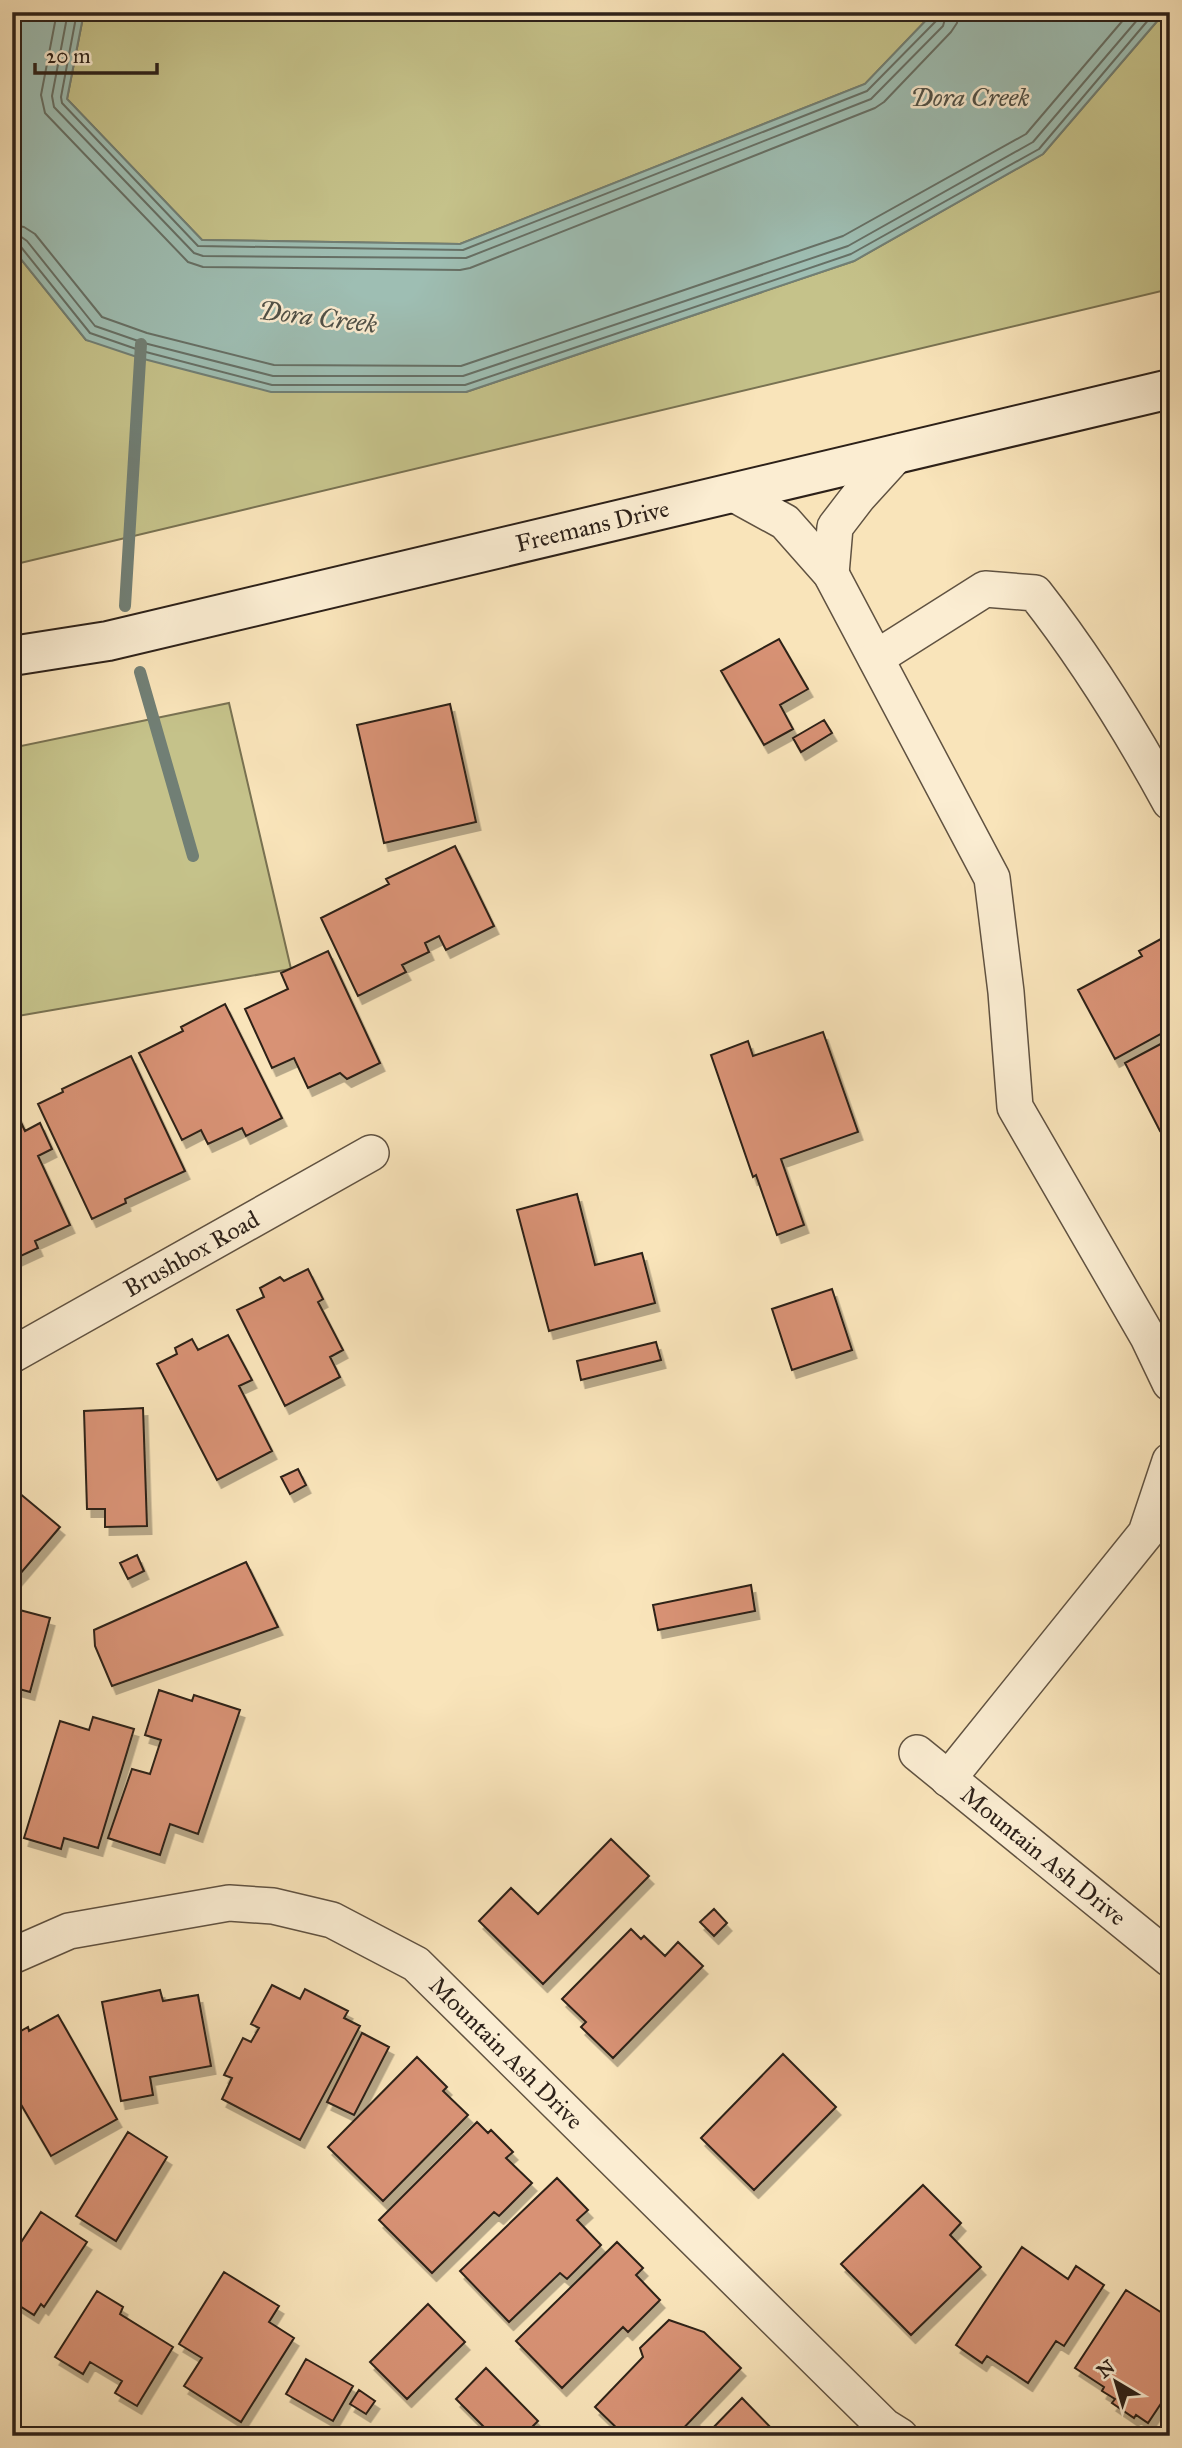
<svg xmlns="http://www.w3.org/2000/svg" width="1182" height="2448" font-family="'IM FELL Great Primer',serif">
  <defs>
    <filter id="shadow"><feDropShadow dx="4.5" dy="8" stdDeviation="0" flood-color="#0004"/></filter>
  </defs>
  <rect width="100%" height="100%" fill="#f9e4ba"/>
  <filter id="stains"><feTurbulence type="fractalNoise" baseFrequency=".00286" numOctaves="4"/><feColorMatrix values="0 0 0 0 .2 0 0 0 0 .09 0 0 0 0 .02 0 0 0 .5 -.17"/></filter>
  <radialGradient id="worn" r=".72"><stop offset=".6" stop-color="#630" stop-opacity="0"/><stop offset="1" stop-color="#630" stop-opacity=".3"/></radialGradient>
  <path fill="#c5c28a" stroke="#797252" stroke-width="2" d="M84 12H934L865 84 460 244 202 240 67 99Z
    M1165 12H1170V289L12 565V248L86 340 466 392 854 261 1043 154Z
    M229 703 291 969 12 1017V782L16 747Z"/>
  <path fill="#9ebeb3" stroke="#717f75" stroke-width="2" d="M12 12H84L67 99 202 240 460 244 865 84 934 12H1165L1043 154 854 261 466 392H271L140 358 86 340 12 248Z"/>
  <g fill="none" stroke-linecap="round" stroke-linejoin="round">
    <path stroke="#667066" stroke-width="2" d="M57 12 41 95 45 113 188 262 203 267 460 270 470 268 875 108 884 102 951 32 957 23 958 12
      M68 12 52 96 54 107 194 253 203 256 466 258 871 99 943 26 947 12
      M77 12 61 97 62 103 198 246 463 250 867 91 937 20 939 12
      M12 225 24 227 35 234 102 317 147 333 274 365 461 366 843 236 1026 134 1130 12
      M12 236H20L27 241 95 326 144 343 273 376H463L848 246 1033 142 1144 12
      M12 244 21 247 90 333 142 351 272 385H465L851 254 1039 149 1155 12"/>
    <path stroke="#717f75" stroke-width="12" d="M125 606 141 344
      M140 672 193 856"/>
  </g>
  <path fill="#d89274" stroke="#2d2119" stroke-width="2" filter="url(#shadow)" d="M779 639 808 689 780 705 793 729 764 745 721 671Z
    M450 704 476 822 384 843 357 725Z
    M824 720 832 733 801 752 793 738Z
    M455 846 494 926 446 950 439 936 425 943 429 952 402 965 406 972 358 996 321 918 389 884 386 879Z
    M1170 934V1029L1115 1059 1078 990 1142 956 1139 951Z
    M328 951 380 1063 347 1079 340 1073 308 1088 294 1058 272 1068 245 1009 288 989 281 973Z
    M225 1004 282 1118 246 1136 242 1128 208 1144 201 1130 182 1140 139 1053 183 1031 181 1027Z
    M823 1032 858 1132 781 1159 804 1225 777 1235 756 1175 753 1177 711 1055 748 1041 753 1056Z
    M1170 1039V1126L1160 1131 1125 1063Z
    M131 1056 185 1171 125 1199 126 1203 92 1219 38 1104 63 1092 62 1089Z
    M17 1114 25 1131 40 1123 52 1149 38 1156 70 1225 35 1241 38 1248 12 1260V1116Z
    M577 1194 595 1265 642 1253 655 1303 549 1331 517 1210Z
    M308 1269 323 1299 318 1302 343 1350 330 1357 340 1377 285 1406 237 1310 264 1297 260 1288 280 1277 284 1281Z
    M832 1289 852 1350 792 1370 772 1309Z
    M228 1335 252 1380 239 1386 272 1451 217 1480 157 1364 177 1354 175 1348 192 1339 198 1350Z
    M656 1342 661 1360 581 1380 577 1361Z
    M143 1408 147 1526 105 1527V1509H87L84 1411Z
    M298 1469 306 1485 290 1494 281 1477Z
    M12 1487 60 1527 14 1581 12 1580Z
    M137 1555 144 1571 128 1579 120 1563Z
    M246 1562 278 1627 112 1686 95 1646 94 1630Z
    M751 1585 755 1611 658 1630 653 1605Z
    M12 1608 50 1618 30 1692 12 1687Z
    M159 1690 192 1701 194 1695 240 1710 198 1834 170 1824 160 1855 108 1838 132 1769 150 1774 161 1740 145 1735Z
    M93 1717 134 1729 98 1848 64 1838 61 1849 24 1838 60 1721 89 1730Z
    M611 1839 649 1876 543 1984 479 1921 511 1888 538 1914Z
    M714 1909 727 1923 714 1936 700 1922Z
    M631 1929 641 1939 644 1936 665 1956 678 1942 703 1966 613 2058 581 2027 586 2022 562 1999Z
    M272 1985 300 1999 305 1989 348 2011 344 2018 360 2026 300 2140 222 2099 232 2078 224 2075 243 2038 251 2042 259 2028 251 2024Z
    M160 1990 163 2001 198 1995 211 2066 150 2077 153 2095 121 2101 102 2002Z
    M58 2015 117 2119 51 2156 12 2089V2036L28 2027 29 2031Z
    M362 2033 389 2047 354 2115 327 2102Z
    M783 2054 836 2107 754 2190 701 2138Z
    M417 2057 447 2087 443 2091 468 2115 383 2201 328 2147Z
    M477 2122 488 2133 491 2130 513 2152 506 2158 532 2183 499 2216 494 2212 432 2273 379 2220Z
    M128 2132 167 2157 116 2241 76 2216Z
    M557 2178 588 2210 577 2220 601 2245 567 2279 560 2273 509 2322 460 2271Z
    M923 2185 961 2223 950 2235 981 2267 911 2335 841 2264Z
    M41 2212 87 2242 44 2307 41 2304 34 2315 12 2301V2256Z
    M617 2242 643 2268 636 2275 660 2300 628 2332 623 2327 562 2388 516 2341Z
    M1022 2247 1068 2279 1076 2266 1104 2285 1064 2346 1056 2341 1028 2383 987 2356 982 2363 956 2345Z
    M224 2272 279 2306 269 2322 294 2338 241 2422 184 2386 202 2358 179 2344Z
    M1126 2290 1170 2318V2390L1148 2423 1136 2415 1134 2418 1112 2403 1115 2399 1102 2391 1104 2387 1075 2368Z
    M97 2291 123 2307 120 2314 173 2347 137 2406 115 2393 122 2381 90 2362 83 2374 55 2357Z
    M428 2304 465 2342 407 2399 370 2362Z
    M669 2320 704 2332 741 2368 676 2436H625L595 2407 643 2357 640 2348Z
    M306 2359 353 2386 333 2421 286 2394Z
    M486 2368 538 2421 523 2436H493L456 2399Z
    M359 2390 375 2401 366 2414 350 2404Z
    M742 2398 776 2433 781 2428 789 2436H691L700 2427 707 2434Z"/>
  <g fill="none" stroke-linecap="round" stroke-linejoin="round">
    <g stroke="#605241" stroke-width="38">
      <g id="minor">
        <path d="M732 493 785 522 831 574 992 878 1006 992 1015 1107 1148 1337 1170 1383"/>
        <path d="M831 574 835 527 858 497 899 452"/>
        <path d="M876 658 985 589 1035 593C1086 658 1130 729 1170 802"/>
        <path id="s1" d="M12 1355 371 1153"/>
        <path id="s2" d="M917 1753 1170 1959"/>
        <path d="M948 1779 1146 1533 1170 1461"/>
        <path id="s3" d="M12 1956 69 1931 229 1903 273 1906 332 1920 416 1964 884 2426 900 2436"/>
      </g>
    </g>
    <g stroke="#2d2119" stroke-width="42">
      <g id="secondary">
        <path id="s4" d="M12 656 108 641 1170 389"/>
      </g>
    </g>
    <use href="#minor" stroke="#fbedd2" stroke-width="35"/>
    <use href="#secondary" stroke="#fbedd2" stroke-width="38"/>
  </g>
  <g text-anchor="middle" stroke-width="5" stroke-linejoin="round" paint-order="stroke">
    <g font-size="24" fill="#2d2119" stroke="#fbedd2">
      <text dy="8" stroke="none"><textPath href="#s4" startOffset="595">Freemans Drive</textPath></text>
      <text dy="8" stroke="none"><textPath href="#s1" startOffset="206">Brushbox Road</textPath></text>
      <text dy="8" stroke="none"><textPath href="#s2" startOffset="163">Mountain Ash Drive</textPath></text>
      <text dy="8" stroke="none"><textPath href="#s3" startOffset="551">Mountain Ash Drive</textPath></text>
    </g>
    <g font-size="26" font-style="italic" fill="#4f5047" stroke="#fbedd2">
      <text x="970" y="106">Dora Creek</text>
      <text transform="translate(318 317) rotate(7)" y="9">Dora Creek</text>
    </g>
  </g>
  <rect width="1182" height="2448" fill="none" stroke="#f9e4ba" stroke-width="42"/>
  <rect x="14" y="14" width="1154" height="2420" fill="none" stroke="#2d2119" stroke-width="3.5"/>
  <rect x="21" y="21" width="1140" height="2406" fill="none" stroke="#2d2119" stroke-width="2"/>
  <g transform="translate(1116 2382) rotate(322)" stroke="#fbedd2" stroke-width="5" paint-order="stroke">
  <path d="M0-5L12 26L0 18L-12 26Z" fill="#2d2119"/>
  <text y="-10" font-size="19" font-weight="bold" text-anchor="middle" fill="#2d2119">N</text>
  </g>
  <path d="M35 63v10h122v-10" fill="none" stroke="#2d2119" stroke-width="3.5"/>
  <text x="46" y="63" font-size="21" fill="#2d2119" stroke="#fbedd2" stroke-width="5" paint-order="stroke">20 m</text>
  <rect width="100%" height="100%" filter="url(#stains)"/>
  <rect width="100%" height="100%" fill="url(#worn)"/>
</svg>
